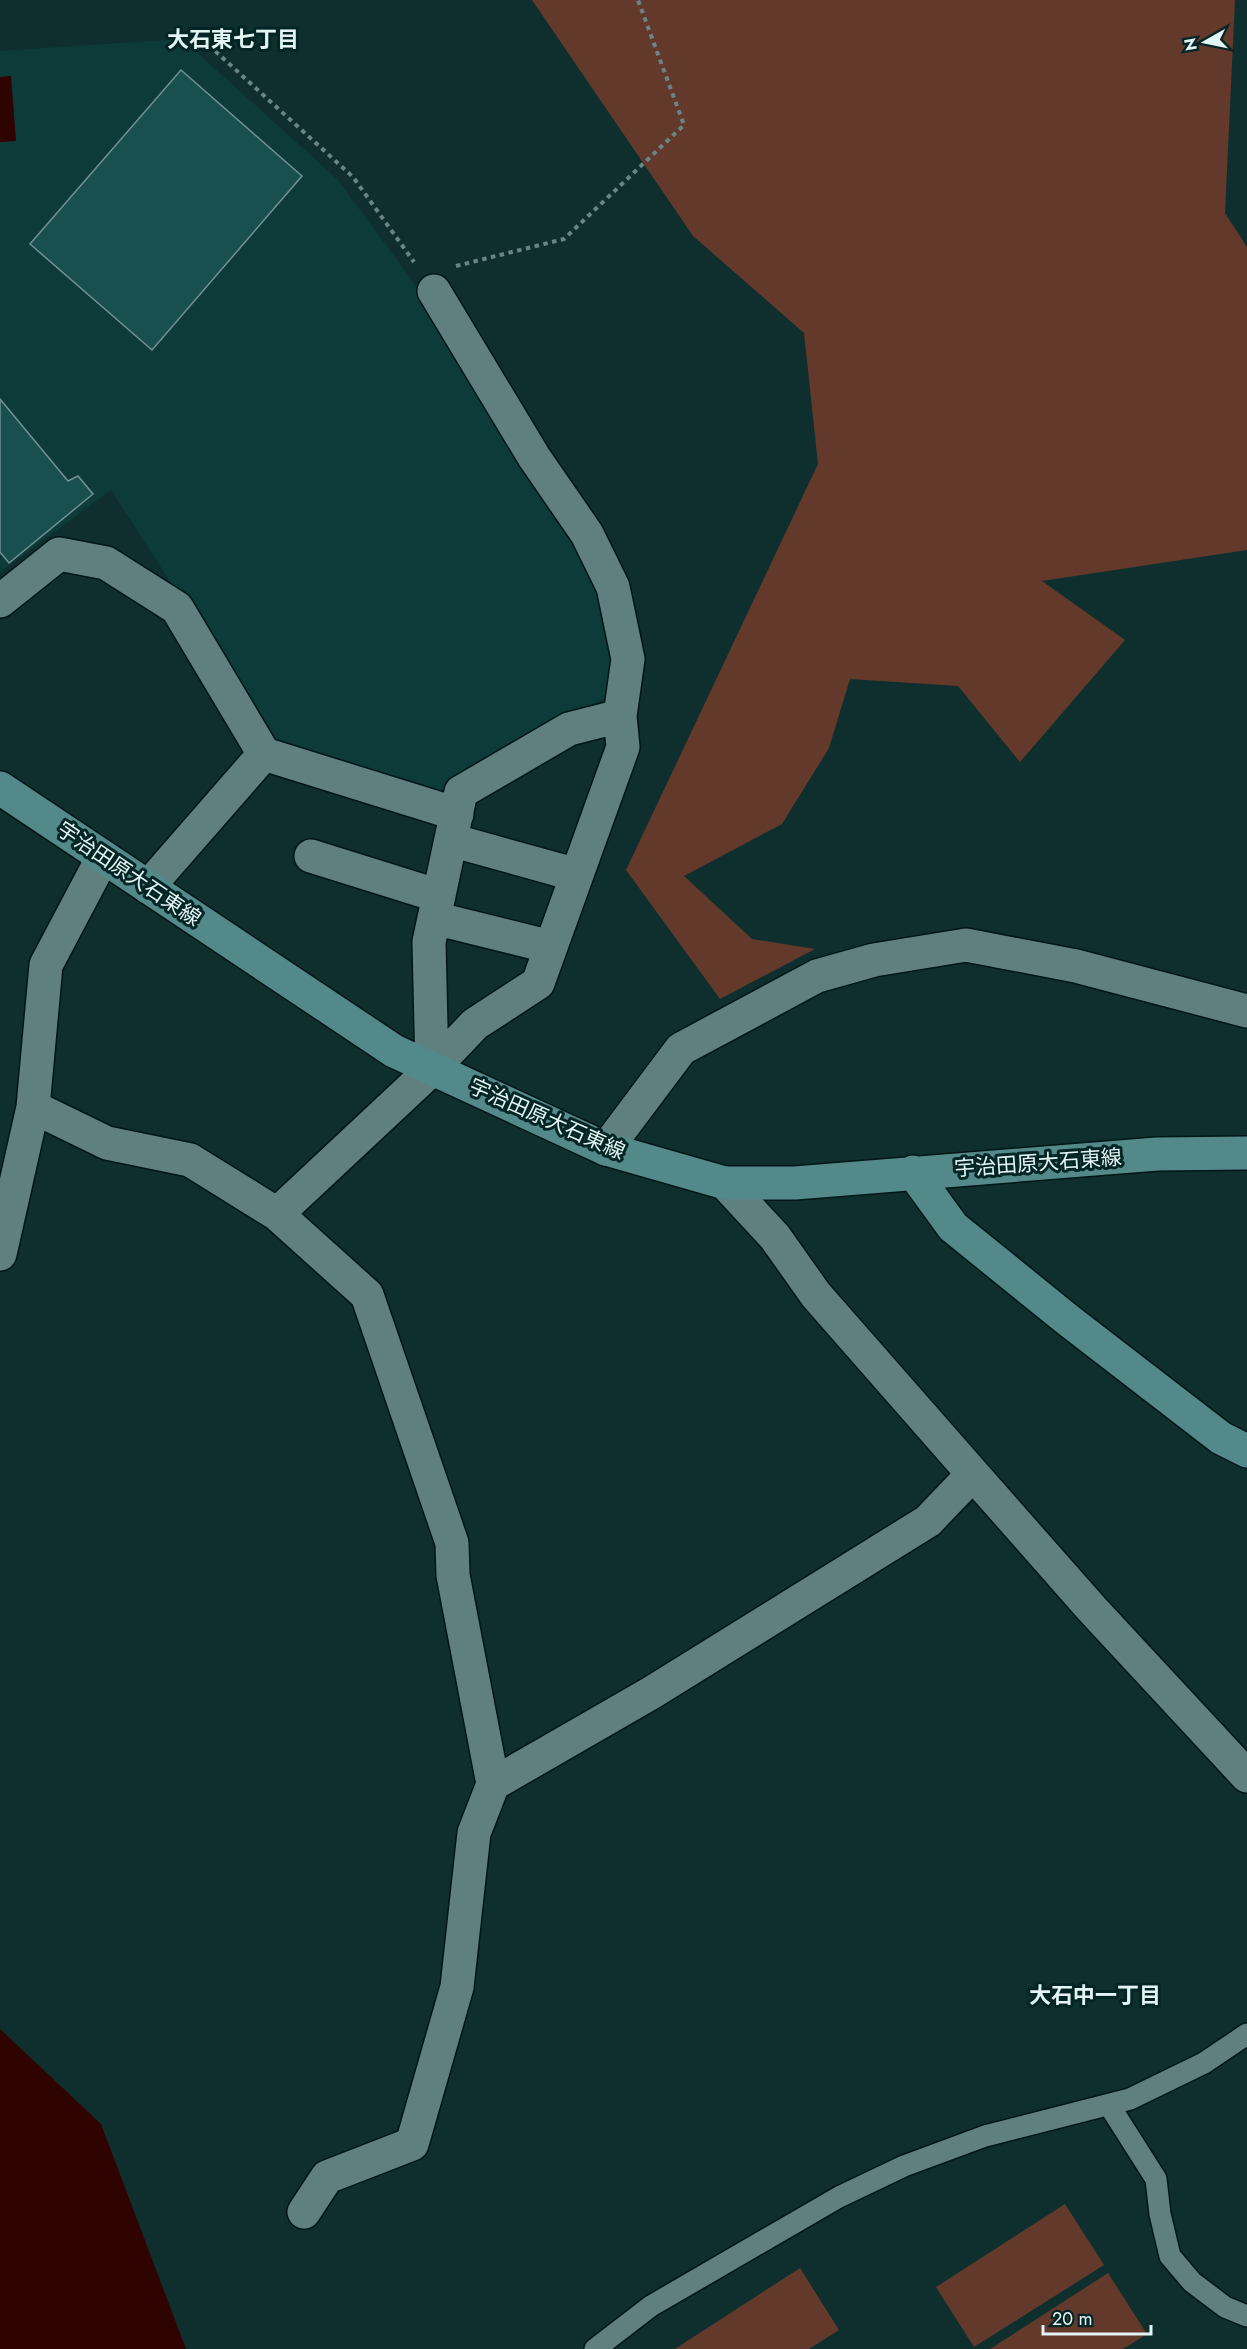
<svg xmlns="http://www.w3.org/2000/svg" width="1247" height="2349" font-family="Jost,'Noto Sans JP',sans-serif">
  <rect width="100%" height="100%" fill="#0f2f2e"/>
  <path fill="#0d3b3a" d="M182 39 337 179 426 299 601 587 616 649 613 692 601 700 559 720 433 796 278 748 111 490 0 572V51Z"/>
  <path fill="#63392b" d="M532 0H1235L1225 213 1247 247V550L1042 581 1125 640 1020 762 958 686 850 679 829 748 782 824 684 876 752 939 815 949 720 999 626 870 818 464 804 333 693 236Z
    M1065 2204 1104 2265 974 2347 936 2287Z
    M800 2268 839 2330 809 2349H675Z
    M1108 2273 1147 2334 1123 2349H990Z"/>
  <path fill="#2e0300" d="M11 76 16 141 0 142V77Z
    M0 2029 101 2124 186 2349H0Z"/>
  <path fill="#194f4e" stroke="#719291" stroke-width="1.5" d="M181 70 302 176 152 350 30 244Z
    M0 399 68 481 78 476 93 494 9 563 0 552Z"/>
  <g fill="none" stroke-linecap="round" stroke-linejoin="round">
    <g stroke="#011616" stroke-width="24">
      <path id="lane" d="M1109 2105 1156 2179 1160 2214 1170 2256 1192 2282 1225 2307 1247 2316
        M595 2349 651 2306 839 2197 904 2166 985 2136 1130 2099 1204 2063 1247 2034"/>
    </g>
    <g stroke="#011616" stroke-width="36">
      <path id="street" d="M0 601 59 554 106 563 177 608 264 754
        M451 840 577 875
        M311 856 439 896
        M148 887 264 754 457 814
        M434 918 551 947
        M432 1069 429 942 461 792 569 729 620 716
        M33 1107 107 1143 190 1160 277 1214 367 1295 452 1543 453 1575 493 1784
        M606 1149 681 1049 817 976 874 960 966 945 1076 966 1247 1011
        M725 1183 775 1237 816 1295 973 1474 1092 1609 1247 1776
        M277 1214 432 1069 475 1024 538 983 623 747 620 716 628 659 613 587 587 534 534 457 434 291
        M0 1254 33 1107 46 965 103 857
        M304 2212 327 2177 412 2144 457 1987 474 1833 493 1784 651 1693 928 1521 973 1474"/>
    </g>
    <g stroke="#011616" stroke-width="36">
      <path id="secondary" d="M0 788 394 1051 606 1149 725 1183H795L1157 1154 1247 1153
        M913 1172 953 1227 1068 1320 1221 1438 1247 1451"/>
    </g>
    <path stroke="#6b8584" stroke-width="4" stroke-dasharray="4.5 4.5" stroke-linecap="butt" d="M202 39 353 177 414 262
      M456 266 564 239 684 125 638 0"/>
    <use href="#lane" stroke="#5f807f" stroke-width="21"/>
    <use href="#street" stroke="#5f807f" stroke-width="33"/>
    <use href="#secondary" stroke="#538988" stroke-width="33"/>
  </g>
  <g text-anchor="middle" stroke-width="6" stroke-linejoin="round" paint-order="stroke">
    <g font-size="21" fill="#e2f4f3" stroke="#042525">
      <text transform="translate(129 874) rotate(34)" y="7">宇治田原大石東線</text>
      <text transform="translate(547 1119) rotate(24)" y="7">宇治田原大石東線</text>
      <text transform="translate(1038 1163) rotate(-4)" y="7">宇治田原大石東線</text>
    </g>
    <g font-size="22" font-weight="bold" fill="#e2f4f3" stroke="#042525">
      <text x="233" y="47">大石東七丁目</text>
      <text x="1095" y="2003">大石中一丁目</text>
    </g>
  </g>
  <g transform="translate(1205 42) rotate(261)" stroke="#042525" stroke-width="4.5" paint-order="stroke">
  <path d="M0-4.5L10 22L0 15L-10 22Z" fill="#e2f4f3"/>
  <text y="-9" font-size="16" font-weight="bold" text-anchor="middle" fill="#e2f4f3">N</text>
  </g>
  <path d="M1043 2325v9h108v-9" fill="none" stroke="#e2f4f3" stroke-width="3"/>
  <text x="1052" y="2325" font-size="18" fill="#e2f4f3" stroke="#042525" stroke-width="4.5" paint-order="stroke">20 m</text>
</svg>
